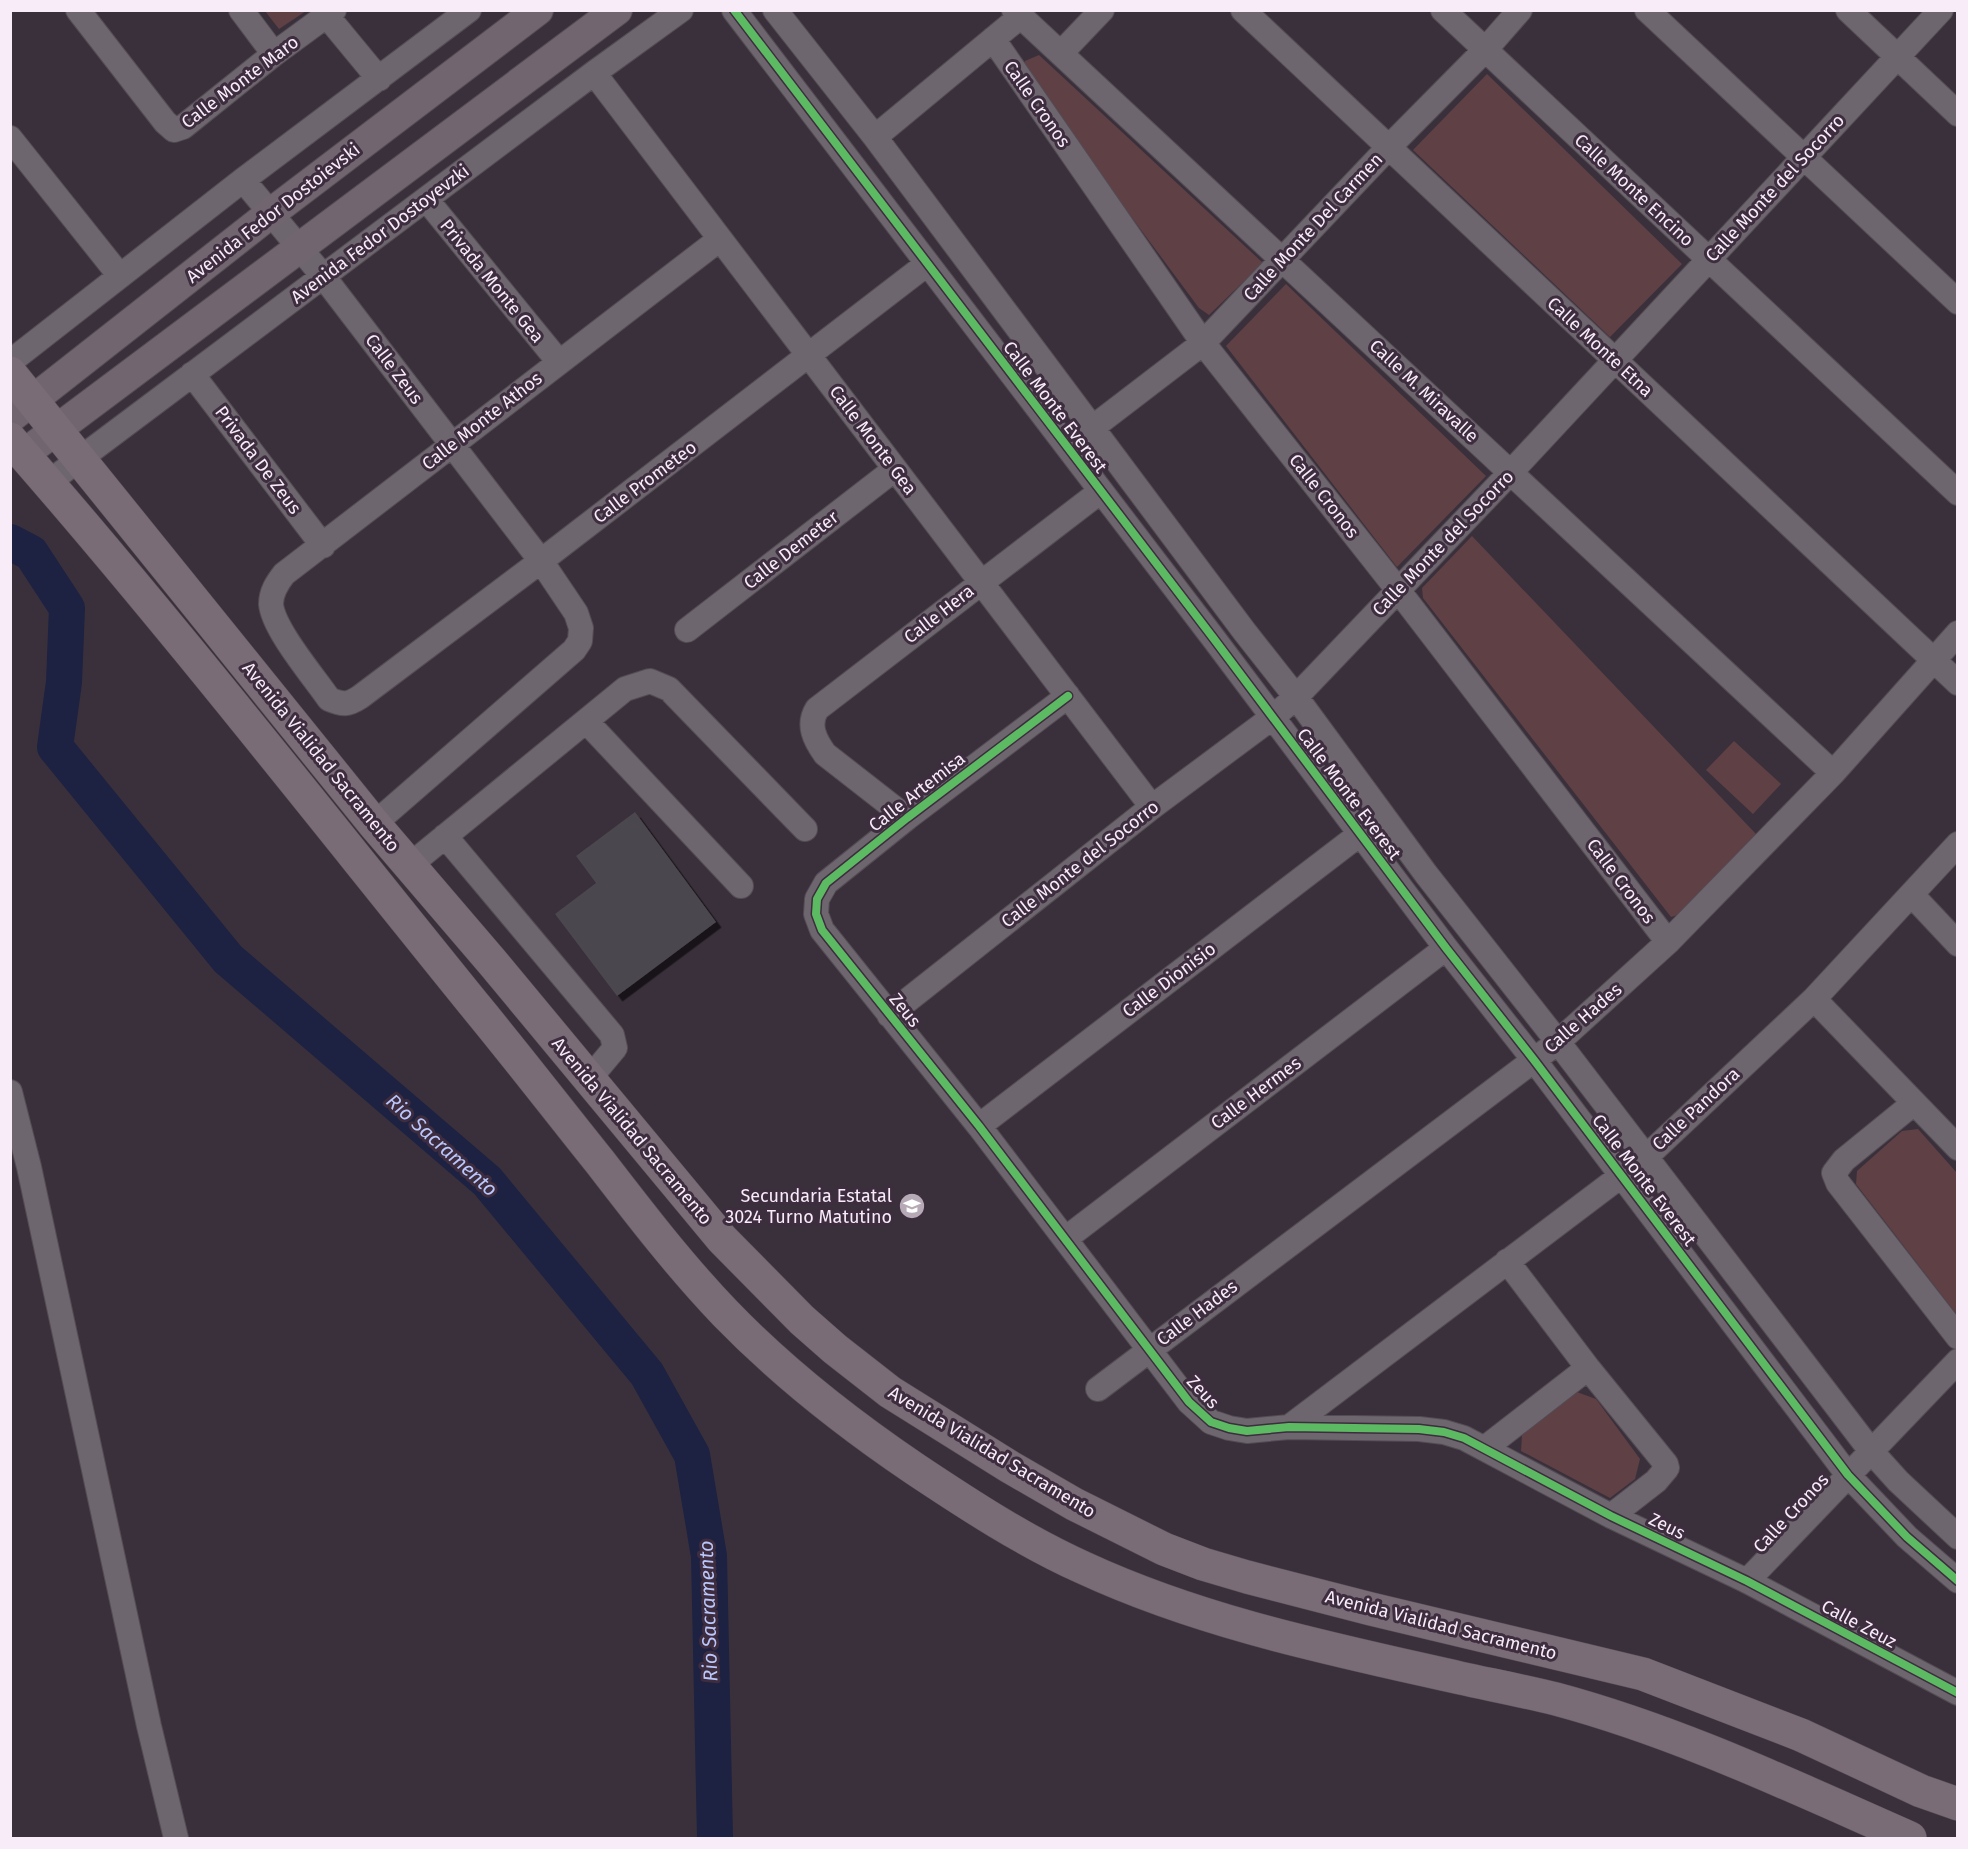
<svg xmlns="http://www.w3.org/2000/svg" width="1968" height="1849" font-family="'Fira Sans',sans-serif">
  <defs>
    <filter id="shadow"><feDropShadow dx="5.5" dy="5.5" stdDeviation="0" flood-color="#0009"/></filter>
  </defs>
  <rect width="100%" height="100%" fill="#3a303b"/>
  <path fill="#5f4044" d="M265 11H306L279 29Z
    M1039 55 1263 263 1209 315 1199 308 1023 71 1025 61Z
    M1487 74 1682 264 1610 337 1413 150Z
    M1286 284 1486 476 1397 567 1226 346Z
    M1472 536 1756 834 1684 913 1671 917 1423 598 1422 588Z
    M1734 741 1781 784 1753 814 1706 770Z
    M1918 1129 1957 1173V1315L1856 1184 1857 1171 1902 1131Z
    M1574 1391 1596 1399 1640 1459 1635 1479 1610 1498 1521 1451 1522 1435Z"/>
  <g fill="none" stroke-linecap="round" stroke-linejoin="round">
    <path stroke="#1d2142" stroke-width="36" d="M10 542 31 553 67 608 64 682 55 747 228 959 487 1181 647 1374 692 1455 709 1556 715 1838"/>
  </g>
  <path fill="#4c464f" filter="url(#shadow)" d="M635 812 716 922 617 996 555 914 596 883 576 856Z"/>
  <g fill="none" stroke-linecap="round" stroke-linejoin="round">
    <g stroke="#544c55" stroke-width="26">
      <path id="minor" d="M78 10 165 122 174 130 183 127 274 54 334 10
        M241 10 274 54
        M734 10 1214 639 1446 948 1534 1060 1848 1475 1907 1537 1958 1581
        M775 10 875 137 1244 631 1296 697 1426 874 1558 1042 1871 1451 1898 1481 1958 1537
        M1014 10 1833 773
        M1243 10 1958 683
        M1443 10 1958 493
        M1647 10 1958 302
        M1848 10 1958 114
        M327 16 379 79
        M993 39 1203 343 1398 590 1668 942
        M1061 53 1102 10
        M594 73 1152 807
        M875 137 1021 16
        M10 138 120 276
        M243 180 323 276 541 561 576 613 581 628 580 641 574 650 374 824
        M426 199 559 362
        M720 239 284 574C277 583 271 592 271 604 273 629 314 677 329 699 343 705 348 705 360 697L541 561 927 264
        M10 362 243 180 469 10
        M192 374 323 546
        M1092 428 1203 343 1389 147 1485 50 1520 10
        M49 482 594 73 681 10
        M687 630 895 469
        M1068 696 907 818 826 883 817 899 816 914 822 930 979 1126 1189 1402 1211 1422 1229 1428 1247 1431 1289 1427 1419 1429 1444 1432 1464 1438 1611 1516 1747 1581 1958 1693
        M586 721 741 886
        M907 818 825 754C815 740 807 725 817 709L1101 491
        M445 836 612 1035 615 1048 589 1079
        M410 865 625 689 650 681 669 689 805 829
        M1912 895 1958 944
        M1814 999 1958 1148
        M889 1015 1152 807 1273 717 1296 697 1511 472 1941 10
        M10 1092 29 1167 149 1726 176 1838
        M1914 1103 1844 1160 1834 1173 1838 1183 1958 1337
        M979 1126 1360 834
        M1065 1239 1446 948
        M1507 1261 1588 1368 1666 1464 1667 1468 1656 1481 1611 1516
        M1098 1389 1558 1042 1668 942 1833 773 1958 633
        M1289 1427 1646 1157 1814 999 1958 844
        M1485 1448 1588 1368
        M1747 1581 1958 1361"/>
    </g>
    <g stroke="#544c55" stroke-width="32">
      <path id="major" d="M10 418 271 213 538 10
        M24 454 617 10"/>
    </g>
    <g stroke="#544c55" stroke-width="34">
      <path id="highway" d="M10 373 374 824 493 963 722 1239 802 1320 835 1349 890 1392 1010 1467 1074 1504 1164 1549 1203 1564 1247 1577 1371 1609 1643 1674 1801 1735 1921 1791 1958 1804
        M10 439C172 624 323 818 477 1008 519 1059 559 1111 600 1162 640 1214 680 1266 725 1313 782 1372 847 1423 915 1469 969 1505 1024 1541 1084 1568 1203 1623 1332 1649 1460 1678 1492 1685 1524 1691 1556 1699 1679 1732 1794 1787 1910 1838"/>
    </g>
    <use href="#minor" stroke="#6e666e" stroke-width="24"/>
    <use href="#major" stroke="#716670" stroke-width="30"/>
    <use href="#highway" stroke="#796c76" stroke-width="33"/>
    <g stroke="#3e2c3f" stroke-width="11">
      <path id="cycleway" d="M734 10 1214 639 1446 948 1534 1060 1848 1475 1907 1537 1958 1581
        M1068 696 907 818 826 883 817 899 816 914 822 930 979 1126 1189 1402 1211 1422 1229 1428 1247 1431 1289 1427 1419 1429 1444 1432 1464 1438 1611 1516 1747 1581 1958 1693"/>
    </g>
    <use href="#cycleway" stroke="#5cba63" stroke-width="8"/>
  </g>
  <defs>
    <g id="school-disc" transform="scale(1.35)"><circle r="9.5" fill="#b6aab6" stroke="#3e2c3f"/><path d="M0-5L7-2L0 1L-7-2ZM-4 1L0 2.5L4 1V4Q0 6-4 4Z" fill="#fff"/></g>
  </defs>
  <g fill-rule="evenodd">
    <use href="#school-disc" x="912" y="1206"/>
  </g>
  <g text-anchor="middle" stroke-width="6" stroke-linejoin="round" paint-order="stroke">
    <g font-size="18" fill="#f8ecf9" stroke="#3e2c3f">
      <text transform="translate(240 82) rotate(-37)" y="6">Calle Monte Maro</text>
      <text transform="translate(1037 104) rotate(55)" y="6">Calle Cronos</text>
      <text transform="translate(1775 188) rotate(-47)" y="6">Calle Monte del Socorro</text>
      <text transform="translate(1634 190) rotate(43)" y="6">Calle Monte Encino</text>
      <text transform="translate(273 213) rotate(-38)" y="6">Avenida Fedor Dostoievski</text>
      <text transform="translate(1313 227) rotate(-47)" y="6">Calle Monte Del Carmen</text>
      <text transform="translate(380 234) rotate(-37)" y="6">Avenida Fedor Dostoyevzki</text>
      <text transform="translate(492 281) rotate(51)" y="6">Privada Monte Gea</text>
      <text transform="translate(1600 347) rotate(43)" y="6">Calle Monte Etna</text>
      <text transform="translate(394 369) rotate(53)" y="6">Calle Zeus</text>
      <text transform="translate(1424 391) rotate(43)" y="6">Calle M. Miravalle</text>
      <text transform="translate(1055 407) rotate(53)" y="6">Calle Monte Everest</text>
      <text transform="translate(482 421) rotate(-38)" y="6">Calle Monte Athos</text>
      <text transform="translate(873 440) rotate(53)" y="6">Calle Monte Gea</text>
      <text transform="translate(258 460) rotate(53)" y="6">Privada De Zeus</text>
      <text transform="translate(645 482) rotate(-37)" y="6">Calle Prometeo</text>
      <text transform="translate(1324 496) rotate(52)" y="6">Calle Cronos</text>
      <text transform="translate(1443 543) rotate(-46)" y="6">Calle Monte del Socorro</text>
      <text transform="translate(791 550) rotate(-38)" y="6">Calle Demeter</text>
      <text transform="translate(939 614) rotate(-38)" y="6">Calle Hera</text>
      <text transform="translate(321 757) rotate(51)" y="6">Avenida Vialidad Sacramento</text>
      <text transform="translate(917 792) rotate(-38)" y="6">Calle Artemisa</text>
      <text transform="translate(1349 794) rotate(53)" y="6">Calle Monte Everest</text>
      <text transform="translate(1080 864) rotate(-38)" y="6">Calle Monte del Socorro</text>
      <text transform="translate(1621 881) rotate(53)" y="6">Calle Cronos</text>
      <text transform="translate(1169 980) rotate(-37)" y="6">Calle Dionisio</text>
      <text transform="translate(905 1010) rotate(51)" y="6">Zeus</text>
      <text transform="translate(1583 1018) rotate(-41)" y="6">Calle Hades</text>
      <text transform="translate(1256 1093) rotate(-37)" y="6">Calle Hermes</text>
      <text transform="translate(1696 1109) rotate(-43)" y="6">Calle Pandora</text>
      <text transform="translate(632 1131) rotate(50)" y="6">Avenida Vialidad Sacramento</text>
      <text transform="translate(1644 1180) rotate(53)" y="6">Calle Monte Everest</text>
      <text transform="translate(1197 1313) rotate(-37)" y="6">Calle Hades</text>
      <text transform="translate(1203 1392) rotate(47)" y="6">Zeus</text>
      <text transform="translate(992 1452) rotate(31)" y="6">Avenida Vialidad Sacramento</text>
      <text transform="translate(1791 1513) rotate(-47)" y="6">Calle Cronos</text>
      <text transform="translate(1667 1526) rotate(26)" y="6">Zeus</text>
      <text transform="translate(1859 1624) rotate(28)" y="6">Calle Zeuz</text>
      <text transform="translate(1441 1625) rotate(14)" y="6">Avenida Vialidad Sacramento</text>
    </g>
    <g font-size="18" fill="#f8ecf9" stroke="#3e2c3f" text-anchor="end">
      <text x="892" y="1202">Secundaria Estatal<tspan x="892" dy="21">3024 Turno Matutino</tspan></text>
    </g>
    <g font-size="20" font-style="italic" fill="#bac7fc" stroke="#3e2c3f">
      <text transform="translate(442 1145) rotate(42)" y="7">Rio Sacramento</text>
      <text transform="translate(708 1611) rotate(-92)" y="7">Rio Sacramento</text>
    </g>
  </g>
  <rect width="1968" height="1849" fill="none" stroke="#f8ecf9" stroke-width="24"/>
</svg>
